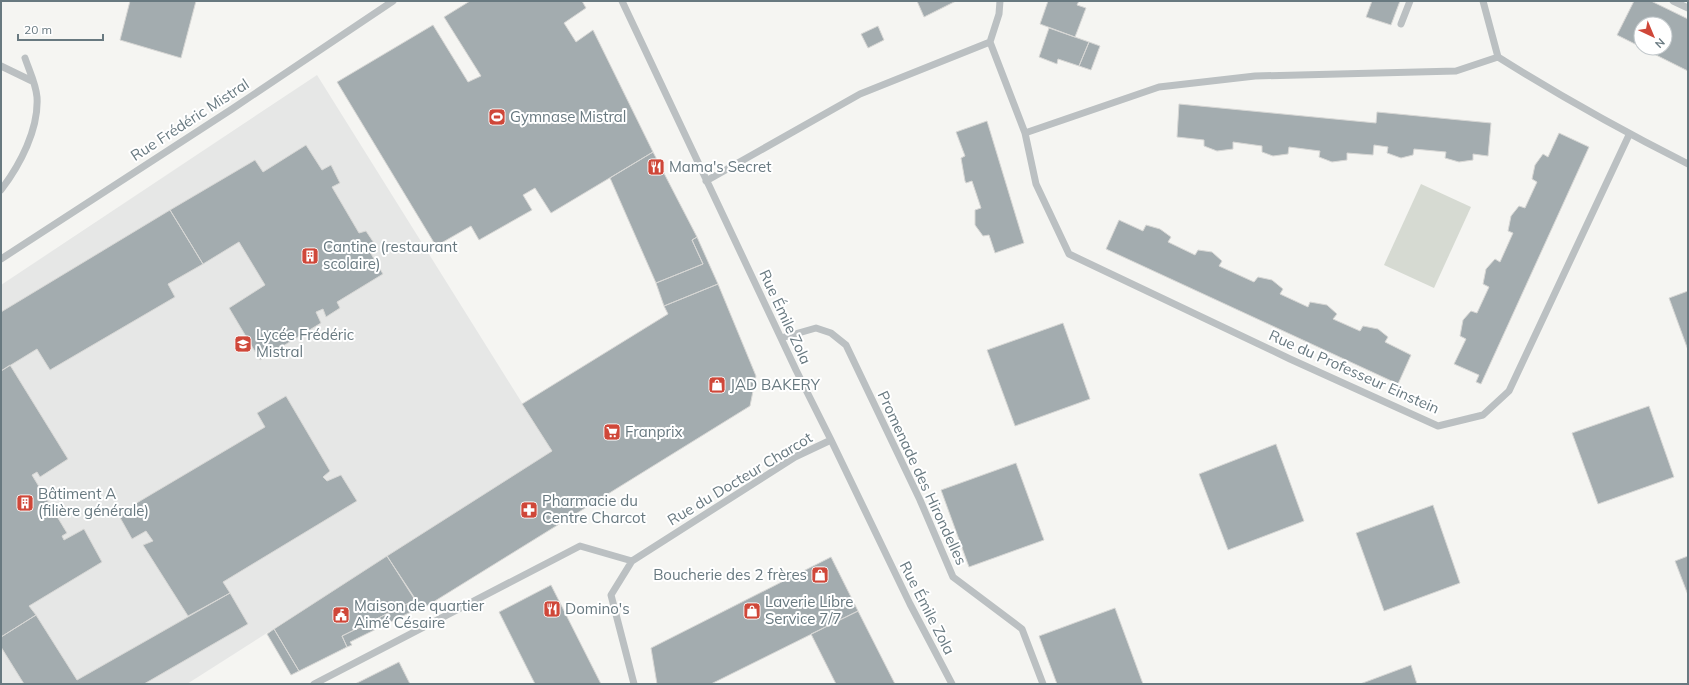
<svg xmlns="http://www.w3.org/2000/svg" width="1689" height="685" font-family="Mulish,sans-serif">
  <rect width="100%" height="100%" fill="#f5f5f2"/>
  <path fill="#e6e7e6" d="M317 75 552 451 187 684H1V285Z"/>
  <path fill="#d6dad2" d="M1421 184 1471 207 1434 288 1384 265Z"/>
  <path fill="#a3acaf" stroke="#d7d7d5" d="M130 1H196L181 58 120 40Z
    M470 1H582L586 8 564 23 576 42 593 30 653 152 551 213 535 188 523 195 532 210 479 240 471 226 436 246 337 82 433 25 468 82 481 76 444 17Z
    M917 1H956L924 17Z
    M1048 1H1079L1077 5 1086 8 1075 37 1040 24Z
    M1372 1H1400L1391 25 1366 17Z
    M1634 1H1651L1688 19V71L1642 48H1665V24H1641V47L1617 35Z
    M878 26 884 40 868 48 861 34Z
    M1049 28 1089 42 1079 66 1058 59 1057 64 1039 57Z
    M1089 42 1100 46 1091 70 1079 66Z
    M1179 104 1376 123 1377 112 1491 123 1488 156 1473 154V160L1459 162 1445 158 1446 152 1414 149 1413 155 1401 158 1387 153 1388 147 1374 145 1373 155 1347 153V160L1332 162 1319 157 1320 151 1289 147 1288 154 1273 156 1262 152V146L1233 142V149L1217 151 1204 146V140L1177 137Z
    M987 121 1024 243 995 253 989 235 983 236 975 225V210L981 208 972 181 966 183 965 181 961 158 965 156 956 132Z
    M1559 133 1589 147 1481 384 1476 382 1479 375 1454 364 1466 339 1460 336 1463 320 1471 311 1477 313 1489 287 1483 284 1486 269 1495 259 1500 262 1513 233 1508 231 1511 216 1519 206 1525 208 1537 182 1532 179 1535 165 1543 154 1548 157Z
    M306 145 322 170 331 165 340 183 332 187 359 233 366 231 374 243 367 247 383 274 337 302 340 308 326 317 323 309 316 312 321 323 260 360 229 308 265 285 239 242 203 264 170 210 255 160 263 172Z
    M653 152 697 237 692 240 703 264 656 283 610 178Z
    M170 210 203 264 168 284 175 297 50 370 37 349 1 371V312Z
    M1119 220 1143 231 1146 225 1160 229 1171 237 1168 242 1195 255 1198 250 1212 252 1222 261 1219 266 1254 282 1258 277 1272 280 1283 289 1280 294 1308 307 1310 302 1327 305 1337 314 1333 319 1360 331 1363 326 1378 329 1388 337 1385 342 1411 355 1398 384 1106 249Z
    M697 237 718 284 664 306 656 283 703 264 692 240Z
    M718 284 756 376 750 406 422 609 387 556 552 451 522 404 668 314 664 306Z
    M1688 291V350L1669 298Z
    M1063 323 1090 399 1015 426 987 350Z
    M10 365 68 459 40 477 37 472 32 475 67 533 62 536 64 540 84 529 102 562 29 606 36 615 1 637V371Z
    M286 396 330 471 323 477 327 481 341 475 357 501 223 582 230 593 188 616 143 545 153 541 146 531 132 539 118 514 265 427 257 413Z
    M1649 406 1674 477 1598 504 1572 433Z
    M1276 444 1304 521 1228 550 1199 474Z
    M1016 463 1044 540 969 567 941 490Z
    M1433 505 1460 583 1384 611 1356 533Z
    M387 556 415 600 342 636 347 647 299 671 274 629Z
    M1688 556V595L1675 561Z
    M831 557 858 611 711 684H657L651 648Z
    M551 585 601 684H535L499 612Z
    M230 593 248 624 144 684H24L1 647V637L36 615 77 680Z
    M415 600 421 607 350 642 352 645 347 647 342 636Z
    M1115 608 1143 684H1057L1039 636Z
    M858 611 895 684H836L811 634Z
    M274 629 299 671 291 675 267 634Z
    M399 662 410 684H355Z
    M1411 665 1417 684H1360Z"/>
  <g fill="none" stroke-linecap="round" stroke-linejoin="round">
    <path stroke="#bbc0c2" stroke-width="7" d="M622 1 796 370 831 440 910 604 952 684
      M1000 1 999 14 990 42 1025 133 1036 184 1069 254 1290 359 1438 426 1483 415 1509 391 1629 135
      M1483 1 1498 57C1560 96 1623 131 1688 164
      M1673 1 1688 8
      M1401 24 1410 1
      M1 66 32 81
      M1025 133 1159 87 1255 76 1456 71 1498 57
      M706 181 860 94 990 42
      M1 190C20 165 39 129 37 97 36 84 29 70 25 58
      M1 259 232 109 393 1
      M781 338 816 328 831 333 846 345 920 500 953 577 1022 629 1043 684
      M314 684 580 546 632 561
      M634 684 611 595 632 561 795 457 831 440"/>
  </g>
  <defs>
    <g id="stadium-square" transform="scale(0.9)"><rect x="-9" y="-9" width="18" height="18" rx="4" fill="#cf4739" stroke="#fff"/><path d="M0-5a6.5 5 0 1 0 0 10a6.5 5 0 1 0 0-10ZM-3.5-1.8h7v3.6h-7Z" fill="#fff"/></g>
    <g id="restaurant-square" transform="scale(0.9)"><rect x="-9" y="-9" width="18" height="18" rx="4" fill="#cf4739" stroke="#fff"/><path d="M-5-6h1v4h1v-4h1v4h1v-4h1v5L-1.5 .5V6h-2V.5L-5-1ZM5-6V6H3V1.5H1.5Q1.5-4 5-6Z" fill="#fff"/></g>
    <g id="building-square" transform="scale(0.9)"><rect x="-9" y="-9" width="18" height="18" rx="4" fill="#cf4739" stroke="#fff"/><path d="M-4-6H4V6H1V3H-1V6H-4ZM-2.5-4.3h1.7v1.8h-1.7ZM.8-4.3h1.7v1.8H.8ZM-2.5-1h1.7V.8h-1.7ZM.8-1h1.7V.8H.8Z" fill="#fff"/></g>
    <g id="school-square" transform="scale(0.9)"><rect x="-9" y="-9" width="18" height="18" rx="4" fill="#cf4739" stroke="#fff"/><path d="M0-5L7-2L0 1L-7-2ZM-4 1L0 2.5L4 1V4Q0 6-4 4Z" fill="#fff"/></g>
    <g id="shop-square" transform="scale(0.9)"><rect x="-9" y="-9" width="18" height="18" rx="4" fill="#cf4739" stroke="#fff"/><path d="M-5-2.5h2.3a2.7 3.5 0 0 1 5.4 0H5L5.5 6h-11ZM-1.5-2.5h3a1.5 2.3 0 0 0-3 0Z" fill="#fff"/></g>
    <g id="supermarket-square" transform="scale(0.9)"><rect x="-9" y="-9" width="18" height="18" rx="4" fill="#cf4739" stroke="#fff"/><path d="M-6-5.5h2.5l.6 2H6L4.5 2H-2.5L-4.4-4H-6ZM-1.5 3.2a1.3 1.3 0 1 0 .1 0ZM3 3.2a1.3 1.3 0 1 0 .1 0Z" fill="#fff"/></g>
    <g id="pharmacy-square" transform="scale(0.9)"><rect x="-9" y="-9" width="18" height="18" rx="4" fill="#cf4739" stroke="#fff"/><path d="M-2-6h4v4h4v4h-4v4h-4v-4h-4v-4h4Z" fill="#fff"/></g>
    <g id="civic-square" transform="scale(0.9)"><rect x="-9" y="-9" width="18" height="18" rx="4" fill="#cf4739" stroke="#fff"/><path d="M-.6-6.5H3V-4.5H.6V-3L4-1V1h2V6H-6V1h2V-1L-.6-3ZM-1.2 2.5V6h2.4V2.5Z" fill="#fff"/></g>
  </defs>
  <g fill-rule="evenodd">
    <use href="#stadium-square" x="497" y="117"/>
    <use href="#restaurant-square" x="656" y="167"/>
    <use href="#building-square" x="310" y="256"/>
    <use href="#school-square" x="243" y="344"/>
    <use href="#shop-square" x="717" y="385"/>
    <use href="#supermarket-square" x="612" y="432"/>
    <use href="#building-square" x="25" y="503"/>
    <use href="#pharmacy-square" x="529" y="510"/>
    <use href="#shop-square" x="820" y="575"/>
    <use href="#restaurant-square" x="552" y="609"/>
    <use href="#shop-square" x="752" y="611"/>
    <use href="#civic-square" x="341" y="615"/>
  </g>
  <g text-anchor="middle" stroke-width="4" stroke-linejoin="round" paint-order="stroke">
    <g font-size="15" fill="#687980" stroke="#fff" text-anchor="start">
      <text x="510" y="122">Gymnase Mistral</text>
      <text x="669" y="172">Mama's Secret</text>
      <text x="323" y="252">Cantine (restaurant<tspan x="323" dy="17">scolaire)</tspan></text>
      <text x="256" y="340">Lycée Frédéric<tspan x="256" dy="17">Mistral</tspan></text>
      <text x="730" y="390">JAD BAKERY</text>
      <text x="625" y="437">Franprix</text>
      <text x="38" y="499">Bâtiment A<tspan x="38" dy="17">(filière générale)</tspan></text>
      <text x="542" y="506">Pharmacie du<tspan x="542" dy="17">Centre Charcot</tspan></text>
      <text x="807" y="580" text-anchor="end">Boucherie des 2 frères</text>
      <text x="765" y="607">Laverie Libre<tspan x="765" dy="17">Service 7/7</tspan></text>
      <text x="354" y="611">Maison de quartier<tspan x="354" dy="17">Aimé Césaire</tspan></text>
      <text x="565" y="614">Domino's</text>
    </g>
    <g font-size="15" fill="#687980" stroke="#fff">
      <text transform="translate(190 120) rotate(-33)" y="5">Rue Frédéric Mistral</text>
      <text transform="translate(785 317) rotate(65)" y="5">Rue Émile Zola</text>
      <text transform="translate(1354 372) rotate(24)" y="5">Rue du Professeur Einstein</text>
      <text transform="translate(922 478) rotate(65)" y="5">Promenade des Hirondelles</text>
      <text transform="translate(740 479) rotate(-31)" y="5">Rue du Docteur Charcot</text>
      <text transform="translate(927 608) rotate(63)" y="5">Rue Émile Zola</text>
    </g>
  </g>
  <rect width="1689" height="685" fill="none" stroke="#687980" stroke-width="4"/>
  <g transform="translate(1653 36) rotate(136)"><circle r="19" fill="#ffffff" stroke="#c3c9cc"/>
  <path d="M0-3L7 15L0 10L-7 15Z" fill="#cf4739"/>
  <text y="-6" font-size="11" font-weight="bold" text-anchor="middle" fill="#687980">N</text>
  </g>
  <path d="M18 34v6h85v-6" fill="none" stroke="#687980" stroke-width="2"/>
  <text x="24" y="34" font-size="12" fill="#687980" stroke="#ffffff" stroke-width="3" paint-order="stroke">20 m</text>
</svg>
